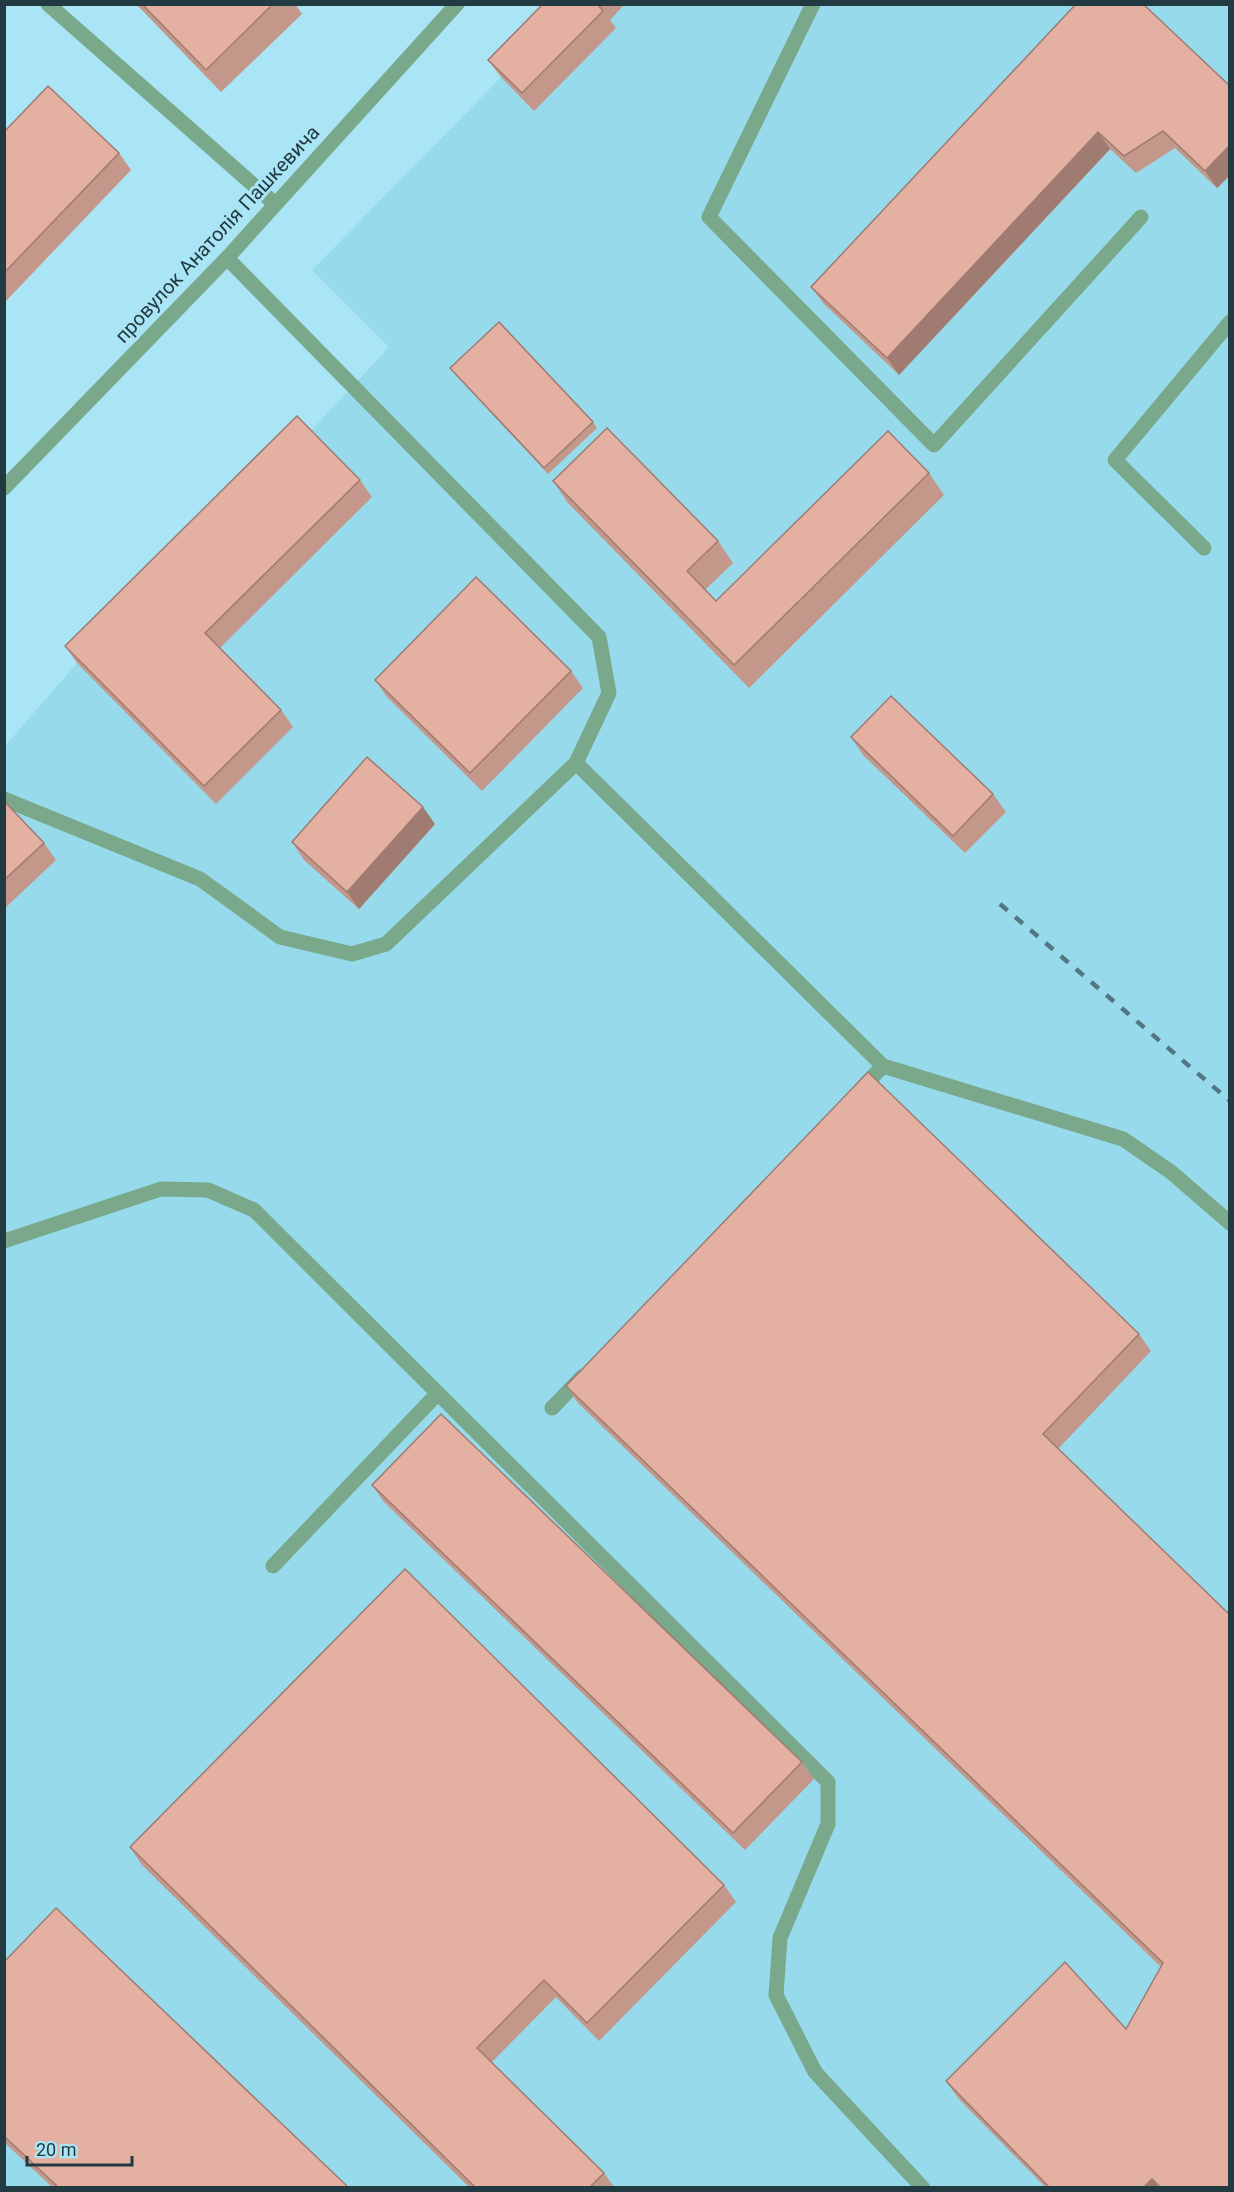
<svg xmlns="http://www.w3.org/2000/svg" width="1234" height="2192" font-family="Roboto,sans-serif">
  <rect width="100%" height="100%" fill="#aae5f5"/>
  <path fill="#96daec" d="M572 5H1229V2187L5 2188V746L77 663 309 433 389 347 312 270Z"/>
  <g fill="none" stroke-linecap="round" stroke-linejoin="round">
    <path stroke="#79a88a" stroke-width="15" d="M48 4 275 204
      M813 4 709 217 934 445 1141 217
      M1204 548 1115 460 1230 322
      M576 763 883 1066 860 1090
      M4 799 200 879 280 937 352 954 386 944 576 763 609 693 599 637 227 258
      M883 1066 1123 1139 1171 1172 1230 1223
      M4 1241 161 1189 208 1190 254 1210 828 1782V1824L780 1938 776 1995 815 2072 923 2188
      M552 1408 582 1377
      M273 1566 438 1393"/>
    <path stroke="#79a88a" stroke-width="15" d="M4 488 227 258 457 4"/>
    <path stroke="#537782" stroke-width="4.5" stroke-dasharray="10 10" stroke-linecap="butt" d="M1000 904 1230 1101"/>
  </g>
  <path fill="#c3978a" d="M136 4H295L302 14 221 92Z
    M543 4H625L610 20 616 28 534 111 501 77 488 60Z
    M1076 4 1230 86V175L1217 188 1175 148 1136 173 1110 149 899 375 824 304 811 287Z
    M4 132 119 153 131 170 4 303Z
    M450 368 593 422 597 428 548 474 455 374Z
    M929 473 944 495 749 688 568 503 553 481 718 541 733 563 705 590 716 601Z
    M360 480 372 497 220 648 281 710 293 727 216 804 77 663 65 646Z
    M571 671 583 688 482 791 387 697 375 680Z
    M851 737 993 794 1006 812 965 853 863 755Z
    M4 801 44 843 56 860 4 909Z
    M435 824 359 909 304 860 292 842Z
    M1139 1334 1151 1351 1058 1449 1230 2187H1045L958 2098 946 2081 1126 2029 1161 1967 578 1403 566 1386Z
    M372 1485 802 1762 814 1779 745 1850 384 1502Z
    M130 1847 724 1885 736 1902 599 2041 556 1997 492 2062 604 2173 614 2187H469L142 1865Z
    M4 1962 348 2187H52L4 2142Z"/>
  <path fill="#9f7b71" d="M1098 132 1110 149 899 375 887 358Z
    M1230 145V175L1217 188 1205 171Z
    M423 807 435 824 359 909 347 892Z
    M1152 2179 1158 2187H1144Z"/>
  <path fill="#e3b0a1" stroke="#9f7b71" stroke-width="1.5" d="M142 4H273L206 70Z
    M543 4H597L603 11 522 93 488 60Z
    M1076 4H1143L1230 86V145L1205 171 1163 131 1124 156 1098 132 887 358 811 287Z
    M48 86 119 153 4 273V132Z
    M499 322 593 422 544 468 450 368Z
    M297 416 360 480 205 633 281 710 204 786 65 646Z
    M607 428 718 541 687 571 716 601 888 431 929 473 734 665 553 481Z
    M476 577 571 671 470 773 375 680Z
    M891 696 993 794 953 836 851 737Z
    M367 757 423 807 347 892 292 842Z
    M4 801 44 843 4 880Z
    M868 1072 1139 1334 1043 1434 1230 1615V2187H1160L1152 2179 1144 2187H1049L946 2081 1065 1962 1126 2029 1163 1963 566 1386Z
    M441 1414 802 1762 733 1833 372 1485Z
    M405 1569 724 1885 587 2023 544 1980 477 2048 604 2173 590 2187H475L130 1847Z
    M56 1908 348 2187H58L4 2136V1962Z"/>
  <g text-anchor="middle" stroke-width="6" stroke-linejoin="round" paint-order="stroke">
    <g font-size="20" fill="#223a41" stroke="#aae5f5">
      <text transform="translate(217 234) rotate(-47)" y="7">провулок Анатолія Пашкевича</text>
    </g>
  </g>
  <rect width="1234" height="2192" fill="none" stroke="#223a41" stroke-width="12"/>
  <path d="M27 2156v9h105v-9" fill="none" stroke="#223a41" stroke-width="3"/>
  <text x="36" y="2156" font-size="18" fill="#223a41" stroke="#aae5f5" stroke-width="4.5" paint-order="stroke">20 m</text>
</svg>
